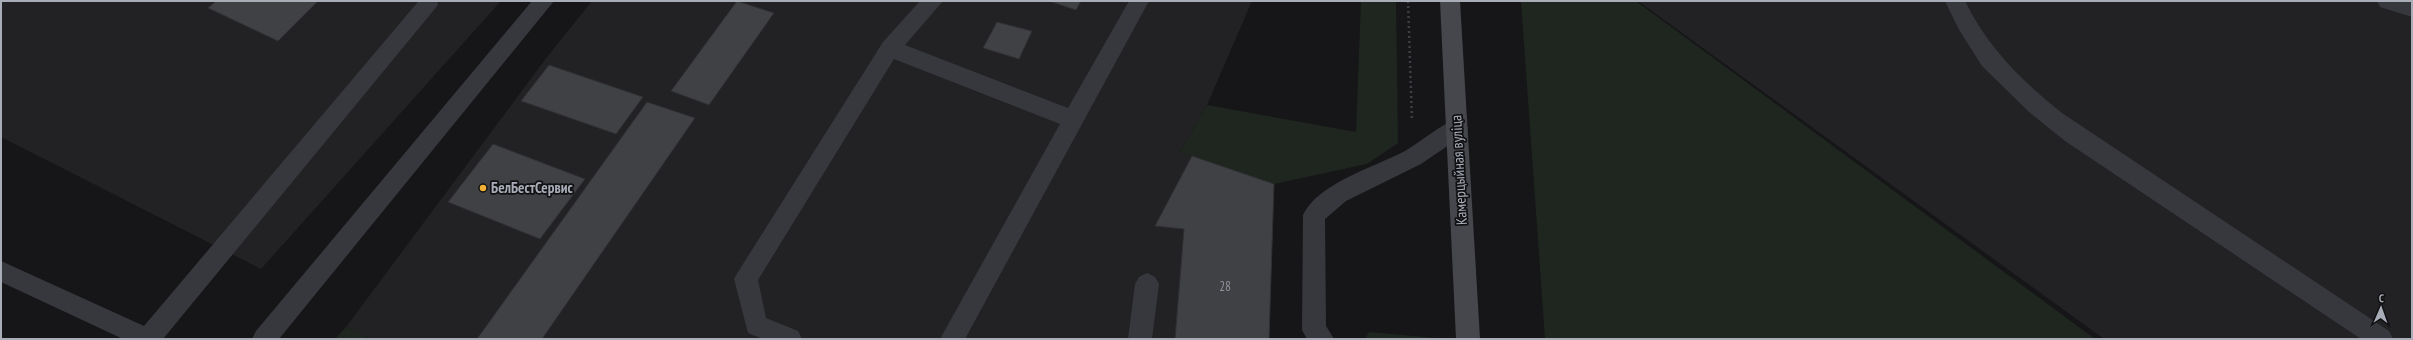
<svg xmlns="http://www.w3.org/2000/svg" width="2413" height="340" font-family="'PT Sans Narrow',sans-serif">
  <rect width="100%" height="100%" fill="#161618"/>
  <path fill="#222225" d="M1 1H501L261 269 1 137Z
    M592 1H1252L1207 105 1180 152 1274 184 1269 339H370L346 327 547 57Z
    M1638 1H2412V339H2104Z"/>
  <path fill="#1e261f" d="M1361 1H1396L1398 143 1367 164 1274 184 1180 152 1207 105 1356 132Z
    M1521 1H1636L2095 339H1545Z
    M346 327 370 339H335Z
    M1369 332 1436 338V339H1365Z"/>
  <path fill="#404145" stroke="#303034" d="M216 1H318L278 41 208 8Z
    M737 1 774 13 709 105 671 91Z
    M1049 1H1081L1076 10Z
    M997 22 1032 31 1019 59 983 48Z
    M549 65 643 97 616 134 521 101Z
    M647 102 695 118 542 339H477Z
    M493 144 585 179 540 239 448 202Z
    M1192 156 1274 184 1269 339H1175L1184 229 1155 226Z"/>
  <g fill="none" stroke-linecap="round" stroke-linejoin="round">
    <path stroke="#3d3f44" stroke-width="2.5" stroke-dasharray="2 3" stroke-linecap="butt" d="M1408 1 1412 121"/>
    <path fill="#37383d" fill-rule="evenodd" d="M417 1H437L438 5 163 339H123L1 282V261L144 326 417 3Z
      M532 1H554L279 339H252L256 331Z
      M920 1H943L905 45 1068 108 1129 1H1149L965 339H940L1060 124 894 59 758 280 766 318 798 331 802 339H763L748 333 734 279 738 272 883 42Z
      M1945 1H1965C1988 48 2022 81 2062 113L2389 331 2393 339H2361L2065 141 2029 112 1982 66 1958 28Z
      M2377 1H2412V17L2380 7Z
      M1457 119 1465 122 1468 128 1465 134 1421 164 1346 201 1325 219 1326 326 1334 339H1307L1302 330 1303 215C1318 183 1375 167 1405 151 1422 141 1438 126 1457 119Z
      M1147 273 1155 277 1159 284 1152 339H1128L1135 284 1139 277Z"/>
    <path fill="#45474d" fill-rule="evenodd" d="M1440 1H1460L1480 339H1456Z"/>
  </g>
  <circle fill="#f2b134" stroke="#111113" stroke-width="1.5" cx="483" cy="188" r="4"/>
  <g text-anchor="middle" stroke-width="3.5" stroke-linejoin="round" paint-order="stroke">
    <g font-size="13" fill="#8e929b">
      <text x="1225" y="291">28</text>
    </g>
    <g font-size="15" fill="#a8adb8" stroke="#111113">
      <text transform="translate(1459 170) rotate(-93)" y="5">Камерцыйная вуліца</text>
    </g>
    <g font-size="15" font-weight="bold" fill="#a8adb8" stroke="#111113" text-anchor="start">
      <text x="491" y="193">БелБестСервис</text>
    </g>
  </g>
  <rect width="2413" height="340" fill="none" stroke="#a8adb8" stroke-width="4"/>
  <g transform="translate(2381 308) rotate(2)" stroke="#111113" stroke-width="3" paint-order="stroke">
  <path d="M0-3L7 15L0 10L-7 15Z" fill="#a8adb8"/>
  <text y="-6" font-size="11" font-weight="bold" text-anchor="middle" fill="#a8adb8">С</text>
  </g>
</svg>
